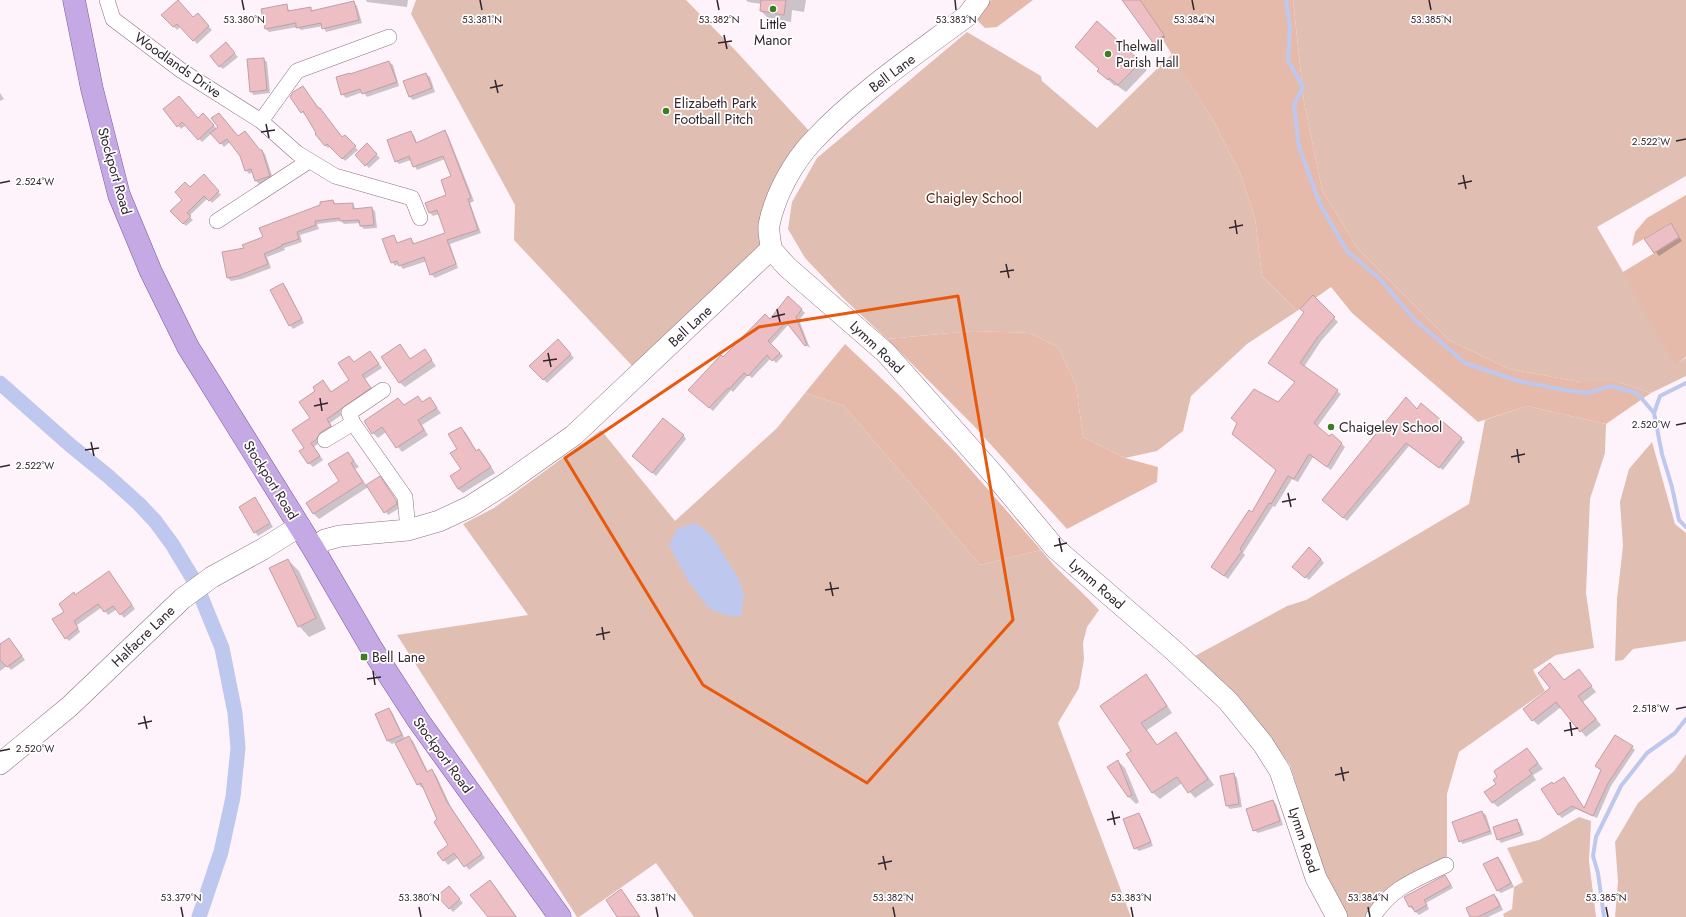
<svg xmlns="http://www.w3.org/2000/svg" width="1686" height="917" font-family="Jost,sans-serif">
  <rect width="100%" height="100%" fill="#fff3fb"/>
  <path fill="#e1beb2" d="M416 0H686L736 51 811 133 783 169 770 258 637 371 514 240 515 205 411 14Z
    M1293 0H1686V176L1597 227 1647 313 1675 364 1686 358V376L1651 393 1618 382H1581L1509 369 1449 340 1358 249 1322 190 1304 102Z
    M967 32 1041 76 1042 81 1097 128 1172 54 1214 122 1240 173 1255 218 1262 276 1297 311 1247 344 1191 396 1183 431 1157 451 1125 458 1083 437 1076 385 1058 347 1030 333 972 331 887 339 843 298 805 258 788 229 792 202 817 158Z
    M805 393 844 406 980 565 1041 550C1059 573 1080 589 1099 610L1087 627 1083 643 1084 659 1079 688 1058 723 1131 917H694L656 863 579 917H577L397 635 528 615 463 524 494 508 601 430 675 521 777 428Z
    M1527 406 1606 424 1605 453 1590 499 1586 593 1594 648 1556 655 1533 670 1545 691 1459 752 1447 794V859L1368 917H1346L1325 873 1290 765 1265 730 1193 657 1287 606 1306 600 1469 504 1485 420Z
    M1652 442 1675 524 1686 533V641L1633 649 1623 660 1615 661 1617 599 1623 546 1620 502 1629 469Z
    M1686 754V917H1615L1618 881 1615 842 1638 803 1674 771Z
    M1579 817 1591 821 1589 861 1596 917H1504L1503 914 1512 909 1514 887 1523 882 1507 848 1539 840Z"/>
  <path fill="#e5baaa" d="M991 0H1033L997 27 985 28 976 19Z
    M1138 0H1293L1304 102 1322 190 1358 249 1449 340 1509 369 1581 382H1618L1651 393 1606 424 1527 406 1478 422 1352 313 1331 287 1297 311 1262 276 1255 218 1240 173 1214 122Z
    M1686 195V357L1675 365 1623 272 1679 238 1670 223 1632 246 1635 232 1647 218Z
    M972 331 1030 333 1058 347 1076 385 1083 437 1125 458 1158 467 1157 482 1067 529 974 426 887 339Z
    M845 344 901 397 956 453 1041 550 980 565 844 406 805 393Z"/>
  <path fill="#bec8ee" d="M695 523 711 535 738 577 744 595 741 616H729L709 609 689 582 669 546 677 529Z"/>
  <path fill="#0003" d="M366 0H408L407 7 367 2Z
    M746 0H806L804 12 792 10 791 22 768 18 761 11 762 4 748 2Z
    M1129 0H1139L1165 37 1156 44Z
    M354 3 357 6 362 23 326 32 323 26 301 30 297 27 269 32 266 29 286 5 290 12 310 8 314 12Z
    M163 15 201 18 212 30 197 44 181 26 177 30Z
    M229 47 238 57 223 69 219 66Z
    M263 59 267 62 270 93 254 95 251 92Z
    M389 62 393 65 399 86 367 97 363 92 346 98 342 94 351 75Z
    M1140 63 1147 70 1126 92 1116 85 1115 86 1098 71Z
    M426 74 430 77 435 92 413 100 410 97 404 82Z
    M305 90 343 138 345 136 358 150 345 161 331 146 328 148 325 145 306 114 305 115 302 112Z
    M0 93 4 99 0 101Z
    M164 110 198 119 203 114 217 129 238 137 260 151H262L265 154 273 179 259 184 256 181 253 172 249 174 246 170 241 155 230 142 224 147 212 133 202 142 186 125 181 129Z
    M411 132 414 135 417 143 445 132 448 135 474 201 470 203 481 233 450 244 458 268 435 278 431 274 427 261 403 269 399 264 395 266 392 262 393 236 398 244 411 239 415 244 446 233 439 214 433 216 430 213 427 203 448 196 452 176 445 159 417 170 411 160 399 164 396 161Z
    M366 144 380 158 369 168 356 155Z
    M204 176 221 195 212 203 208 198 189 216 193 220 186 226 171 211 183 200 190 188Z
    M333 201 337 205 353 204 356 210 371 208 375 211 377 228 364 229 361 226V223L344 224 341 221 317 224 319 229 300 235 302 242 284 248 285 250 267 257 271 268 242 279 231 281 228 278 223 253 245 249 264 237Z
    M1670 224 1682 241 1659 256 1646 239Z
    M283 284 286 287 304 323 293 329 290 325Z
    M789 297 805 313 799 320 810 348 806 345 789 324 771 344 783 356 776 363 771 358 752 378 748 375 733 392 731 390 713 411 693 393 723 358 770 320Z
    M1313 297 1338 322 1321 341 1304 367 1341 394 1317 427 1329 437 1341 443 1345 447 1331 470 1313 457 1298 482 1292 479 1275 507 1273 506 1243 553 1245 555 1228 579 1212 567 1252 513 1277 470 1278 403 1296 383 1270 363 1305 312Z
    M558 341 574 358 547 383 531 366Z
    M400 345 411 360 425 351 436 366 405 387 399 382Z
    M374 356 382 368 365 379 374 392 330 423 334 430 314 447 323 460 313 467 309 463 305 448 311 418 332 393 350 380 354 363Z
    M429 398 441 413 422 425 428 435 402 452 386 432 378 438 373 433 398 399 405 406 423 403Z
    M1421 405 1465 442 1443 470 1409 446 1347 521 1326 503Z
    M461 428 466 433 477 452 479 450 484 455 495 473 463 493 458 489 462 469Z
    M683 435 686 439 656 476 633 456Z
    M348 453 359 467 355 469 367 486 383 481 399 505 400 508 388 515 368 487 319 519 314 514 307 503 341 481Z
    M258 502 273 527 258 536 255 532Z
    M1321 559 1324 563 1309 580 1297 570Z
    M288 560 299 571 326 629 309 637 299 626Z
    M112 576 135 609 124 618 117 609 108 615 102 607 77 625 80 632 69 641 66 638 65 612 75 596Z
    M12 642 25 660 11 670 7 666 0 671V645Z
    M1579 670 1596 692 1583 702 1601 725 1586 737 1561 707 1538 725 1533 720 1551 688Z
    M1146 676 1152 682 1172 713 1147 730 1158 746 1176 733 1182 740 1214 785 1195 798 1182 783 1160 799 1153 793 1127 754 1132 751Z
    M389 709 392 712 405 739 408 737 413 741 428 772 432 771 436 775 451 807 485 858 469 870 459 857 448 865 438 853 449 845 424 787 422 788 418 784 396 742 392 744 388 741 376 715Z
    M1632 747 1635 750 1611 786 1597 818 1576 809 1562 818 1559 815 1542 789 1584 809 1602 771 1596 766Z
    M1527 749 1543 769 1533 775 1536 780 1498 807 1492 802 1498 784Z
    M1118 761 1125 768 1139 802 1136 804 1129 797 1109 767Z
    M1233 774 1237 778 1242 807 1230 809 1227 806 1221 777Z
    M1273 801 1276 804 1283 825 1258 833 1254 830Z
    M1482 812 1486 815 1492 834 1463 844 1460 841Z
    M1139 814 1142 818 1153 846 1139 851 1135 848Z
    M1517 821 1520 824 1524 835 1501 843 1498 839Z
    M1498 858 1501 861 1514 887 1501 893 1497 890Z
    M1445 876 1453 888 1426 903 1429 909 1419 915 1410 907Z
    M490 881 495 886 517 917H490Z
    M449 888 463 903 453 912 439 897Z
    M621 890 625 894 640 917H618Z
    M1494 895 1498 899 1503 910 1488 917H1471Z"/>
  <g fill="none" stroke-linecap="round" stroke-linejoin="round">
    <path stroke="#bec8ee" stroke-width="4" d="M1286 0 1290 27 1288 60 1303 87 1294 105 1299 147 1320 204 1347 251 1379 278 1415 320 1465 363 1518 381 1564 390 1587 393 1611 386 1637 393 1654 413
      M1686 383 1660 396 1654 413 1662 454 1672 487 1679 520 1686 527
      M1604 917 1598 873 1593 856 1596 837 1621 786 1647 753 1675 733 1686 719"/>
    <path stroke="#bec8ee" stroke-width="15" d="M0 383 70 445 108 476 139 504 155 521 172 544 195 582 222 648 235 713 238 748 233 797 221 852 199 917"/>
  </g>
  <path fill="#edbec4" stroke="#c1a0a4" d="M178 0 193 17 198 13 209 26 193 41 177 24 173 27 161 15Z
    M761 0H786L784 15 760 11Z
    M1122 0H1140L1164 35 1154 44Z
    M354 1 359 20 322 29 321 23 296 28V23L265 29 261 9 287 4 288 11 311 7V11Z
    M1097 21 1141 62 1118 85 1109 78 1108 80 1097 71 1099 69 1075 47Z
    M226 42 235 53 219 67 210 56Z
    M264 58 267 90 250 92 247 59Z
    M389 61 397 82 362 94 360 89 341 95 336 77 350 73V74Z
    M426 73 432 88 409 97 403 81Z
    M303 86 318 108H320L342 137 345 135 356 146 342 159 327 144 325 146 315 134 316 133 303 111 301 113 290 97 293 92Z
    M179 96 198 118 203 113 214 125 198 140 182 122 177 127 163 109Z
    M219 113 238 136 245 131 260 150H262L270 176 255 181 251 169 245 171 240 156 227 139 220 144 210 133 218 127 211 118Z
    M445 130 471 198 468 199 478 230 447 240 456 264 430 275 424 257 399 266 397 261 391 263 382 239 394 235 397 243 411 238 413 244 445 233 437 210 429 213 425 203 446 195 441 180 451 176 443 156 413 167 409 156 395 162 387 140 411 131 416 143Z
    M367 143 377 154 365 166 355 155Z
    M204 174 219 191 209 201 204 196 187 213 191 216 183 224 170 211 182 200 175 192 185 182 190 187Z
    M333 200 334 204 353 203V209L372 207 374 225 360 226 359 220 340 221 339 218 315 221 316 225 297 232 299 239 281 245 282 246 264 254 268 264 238 276 227 278 222 252 244 248 242 245 263 237 259 228 320 205V202Z
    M1671 223 1679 237 1654 253 1644 239Z
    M283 283 302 319 289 326 270 290Z
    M1313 295 1335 317 1317 338 1300 363 1338 390 1314 423 1329 436 1332 434 1342 443 1327 467 1309 454 1294 479 1288 476 1271 504 1269 503 1240 549 1242 551 1224 576 1211 567 1249 510 1252 512 1276 470 1232 434 1237 423 1231 418 1254 389 1278 402 1295 382 1268 363 1304 312 1300 309Z
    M788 296 802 309 796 317 807 345 805 346 786 322 768 341 780 353 772 361 767 355 748 376 744 373 729 389 728 388 709 408 688 390 721 355 723 357 765 314 770 319Z
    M558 339 571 354 543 380 529 366Z
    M400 344 410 359 425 349 432 360 399 383 381 357Z
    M370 351 379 364 362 375 371 388 327 419 331 426 320 433 316 440 311 443 320 456 308 464 299 451 304 448 292 430 310 418 299 402 315 391 313 387 323 380 331 392 349 380 338 363 349 356 354 362Z
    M418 396 422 402 430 397 437 408 418 420 424 430 396 448 382 427 372 434 364 421 398 398 404 405Z
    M1406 397 1417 409 1421 403 1462 438 1439 468 1406 443 1343 518 1322 500Z
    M663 418 684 435 652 473 632 456Z
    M461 427 476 451 479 449 491 467 458 489 450 476 461 469 450 453 457 449 448 434Z
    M348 452 354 461 351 463 363 482 313 514 306 503 339 481 328 464Z
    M380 476 396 500 397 504 384 513 366 485Z
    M255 497 270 523 254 533 239 507Z
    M1309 547 1321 559 1305 578 1292 567Z
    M288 559 316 618 298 627 269 568Z
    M109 571 132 605 120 615 113 606 104 612 98 604 74 621 78 628 65 639 52 619 64 612 59 604 74 592 75 595Z
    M9 638 22 656 7 667 0 660V644Z
    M1550 663 1564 680 1579 669 1592 686 1578 696 1596 719 1580 732 1556 702 1532 721 1523 709 1550 688 1538 673Z
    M1146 674 1167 706 1141 723 1157 745 1176 732 1208 779 1188 793 1177 777 1152 793 1126 754 1131 751 1100 706Z
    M389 708 402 735 387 741 375 714Z
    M1615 735 1633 746 1608 783 1593 816 1572 806 1558 815 1541 789 1552 782 1553 784 1564 777 1584 808 1601 770 1595 766Z
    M409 736 427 772 432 769 447 802 482 854 464 867 454 853 443 861 437 853 448 845 434 822 437 819 421 783 417 785 395 743Z
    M1527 748 1538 763 1529 770 1532 774 1492 803 1484 792 1496 784 1493 780 1497 777 1494 771Z
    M1118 760 1132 795 1128 797 1107 767Z
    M1234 773 1239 804 1226 806 1220 776Z
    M1273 800 1280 821 1253 831 1246 809Z
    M1482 811 1490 831 1459 842 1452 822Z
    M1139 813 1151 842 1134 849 1123 819Z
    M1517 819 1521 832 1497 840 1493 827Z
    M1498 857 1511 883 1497 891 1483 864Z
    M1445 875 1451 885 1424 900 1427 905 1415 912 1412 906 1409 907 1404 897Z
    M490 880 516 917H488L470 895Z
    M449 886 460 899 449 909 437 896Z
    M621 889 640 917H617L606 900Z
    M1494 894 1500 906 1478 917H1470L1466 908Z"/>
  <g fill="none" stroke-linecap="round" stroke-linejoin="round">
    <g stroke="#8a7182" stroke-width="16">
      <path id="street" d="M107 0 113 19 182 71 261 121 297 153 335 176 412 198 420 218
        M261 121 297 71 389 37
        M217 221 309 161
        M383 390 349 413 353 423 405 497 408 530
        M325 440 353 423
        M1373 917C1392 887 1415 880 1446 865"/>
    </g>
    <g stroke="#8a7182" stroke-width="22">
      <path id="secondary" d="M771 249 787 267 886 353 995 476 1055 548 1172 649 1228 701 1263 744 1280 771 1316 878 1337 917
        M771 249C771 242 768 233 769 225 775 195 793 162 814 140 858 93 915 55 967 16L979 0
        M313 548 325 540 340 536 408 530 439 521 469 507 505 484 574 435 771 249
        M0 764 70 706 182 599 212 577 263 549 300 526"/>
    </g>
    <g stroke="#785598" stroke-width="23">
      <path id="primary" d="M74 0 92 89 119 195 151 272 188 347 313 548 372 649 418 720 560 917"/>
    </g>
    <use href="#street" stroke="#fff" stroke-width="15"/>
    <use href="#secondary" stroke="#fff" stroke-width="21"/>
    <use href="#primary" stroke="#c5a9e4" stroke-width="22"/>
  </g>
  <path fill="none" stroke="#e8590c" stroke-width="3" stroke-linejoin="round" d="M958 296 1013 620 867 783 703 685 565 458 759 327Z"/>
  <path fill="none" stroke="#30252d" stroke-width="1.5" d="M242 0 244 10M480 0 482 10M717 0 719 10M955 0 956 10M1192 0 1194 10M1429 0 1431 10M724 35 727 49M718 43 732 41M495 80 498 93M490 88 503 85M266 124 269 138M261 132 275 130M1676 141 1686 139M1463 175 1466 189M0 183 10 181M1458 184 1472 181M1235 220 1237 234M1229 228 1243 225M1006 264 1009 278M1000 272 1014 270M777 309 780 322M772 317 785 314M548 353 551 367M543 361 557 359M320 398 322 411M314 406 328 403M1676 425 1686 423M91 442 94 456M1517 449 1519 463M85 450 99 448M1511 457 1525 454M0 467 10 465M1288 493 1291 507M1282 502 1296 499M1059 538 1062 552M1054 546 1067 543M830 582 833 596M825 590 839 588M602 627 604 640M596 635 610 632M373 671 375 685M367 679 381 677M1676 709 1686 707M144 716 147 729M1570 722 1572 736M138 724 152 721M1564 731 1578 728M0 751 10 749M1341 767 1344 781M1335 775 1349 772M1112 811 1115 825M1107 820 1120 817M883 856 886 870M878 864 892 861M181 907 183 917M419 907 421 917M656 907 658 917M893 907 895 917M1131 907 1133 917M1368 907 1370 917M1606 907 1608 917"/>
  <g fill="#3c7e1f" stroke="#fff" stroke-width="1.5">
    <circle cx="773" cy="9" r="4"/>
    <circle cx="1108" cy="54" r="4"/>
    <circle cx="666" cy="111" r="4"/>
    <circle cx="1331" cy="427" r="4"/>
    <rect x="360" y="653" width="8" height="8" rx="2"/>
  </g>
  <g text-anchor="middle" stroke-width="3.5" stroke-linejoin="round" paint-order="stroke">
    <g font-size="14" fill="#30252d" stroke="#fff" text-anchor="start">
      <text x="773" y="29" text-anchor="middle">Little<tspan x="773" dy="16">Manor</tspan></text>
      <text x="1116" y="51">Thelwall<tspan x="1116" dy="16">Parish Hall</tspan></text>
      <text x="674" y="108">Elizabeth Park<tspan x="674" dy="16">Football Pitch</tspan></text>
      <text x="1339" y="432">Chaigeley School</text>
      <text x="372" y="662">Bell Lane</text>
    </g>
    <g font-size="14" fill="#30252d" stroke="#fff">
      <text transform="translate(178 65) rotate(35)" y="5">Woodlands Drive</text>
      <text transform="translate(892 73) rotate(-37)" y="5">Bell Lane</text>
      <text transform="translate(115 171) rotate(74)" y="5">Stockport Road</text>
      <text transform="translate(690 326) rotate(-43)" y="5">Bell Lane</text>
      <text transform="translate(877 347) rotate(44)" y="5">Lymm Road</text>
      <text transform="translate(271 480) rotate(58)" y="5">Stockport Road</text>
      <text transform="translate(1097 584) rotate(41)" y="5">Lymm Road</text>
      <text transform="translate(143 636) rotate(-44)" y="5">Halfacre Lane</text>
      <text transform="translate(443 755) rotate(54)" y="5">Stockport Road</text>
      <text transform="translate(1304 840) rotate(72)" y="5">Lymm Road</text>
    </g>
    <g font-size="14" fill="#55210b" stroke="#fff">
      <text x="974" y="203">Chaigley School</text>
    </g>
  </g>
  <g font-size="10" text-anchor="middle" fill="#30252d" stroke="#fff" stroke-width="3.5" stroke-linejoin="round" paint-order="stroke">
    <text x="244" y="23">53.380°N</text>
    <text x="482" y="23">53.381°N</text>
    <text x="719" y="23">53.382°N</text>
    <text x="956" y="23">53.383°N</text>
    <text x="1194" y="23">53.384°N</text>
    <text x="1431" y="23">53.385°N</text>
    <text x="1651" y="145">2.522°W</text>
    <text x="35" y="185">2.524°W</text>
    <text x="1651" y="428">2.520°W</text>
    <text x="35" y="469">2.522°W</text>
    <text x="1651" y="712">2.518°W</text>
    <text x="35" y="752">2.520°W</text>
    <text x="181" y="901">53.379°N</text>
    <text x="419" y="901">53.380°N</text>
    <text x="656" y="901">53.381°N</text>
    <text x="893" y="901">53.382°N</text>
    <text x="1131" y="901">53.383°N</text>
    <text x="1368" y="901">53.384°N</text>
    <text x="1606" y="901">53.385°N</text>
  </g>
</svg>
